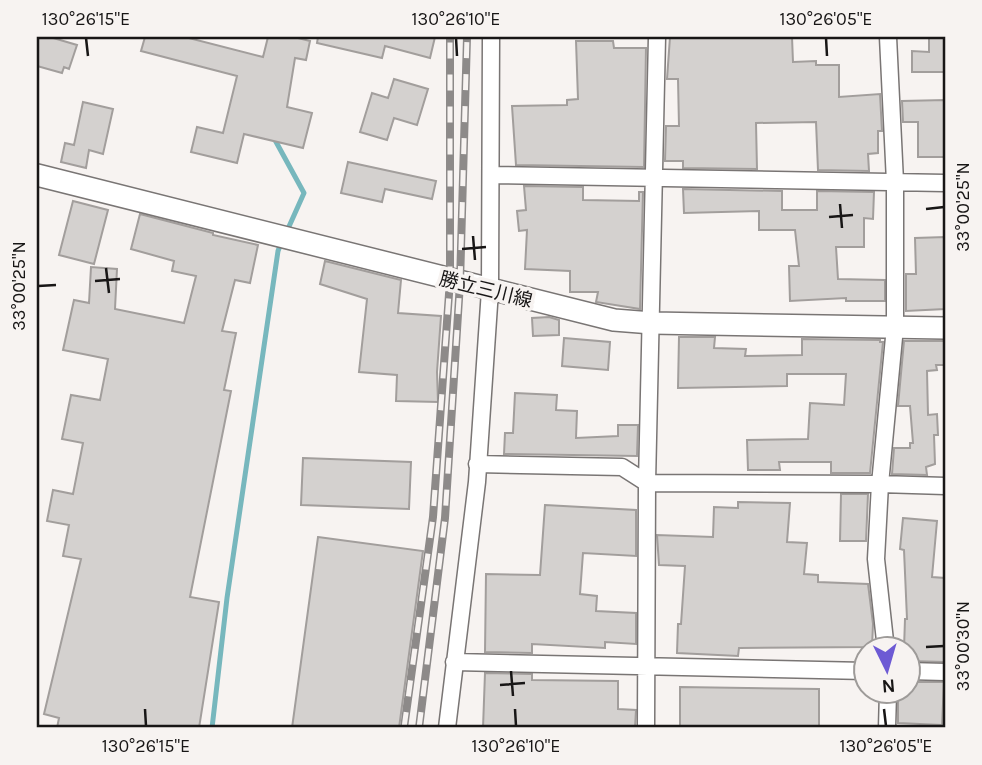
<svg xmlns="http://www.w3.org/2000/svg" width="982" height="765" font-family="Karla,'Noto Sans JP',sans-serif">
  <rect width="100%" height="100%" fill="#f7f3f1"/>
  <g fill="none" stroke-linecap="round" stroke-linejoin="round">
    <path stroke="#77b7bd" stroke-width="5" d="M276 137 275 140 304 193 287 231
      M212 728 227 598 278 251 281 243"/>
  </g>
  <path fill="#d4d1cf" stroke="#a29e9c" stroke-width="2" d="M37 37H50L77 45 69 69 64 67 62 73 37 66Z
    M145 37H185L263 57 268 37H294L310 41 306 60 295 58 287 107 312 113 303 148 244 134 237 163 191 152 197 127 223 133 237 76 141 51Z
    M318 37H435L430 58 385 46 382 58 317 43Z
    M670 37H792L793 62 816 61V65H839V97L880 94 882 131H878V153L868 154 869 171 818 170 816 122 756 123 757 169 683 168V161H665L666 126H679L678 79H667Z
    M929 37H945V72H912V51L929 52Z
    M576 41H613L614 48H646L644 167 516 165 512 106 567 105V100L578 99Z
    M394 79 428 89 417 125 394 118 387 140 360 132 372 93 388 98Z
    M945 100V157H918V122H903L902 101Z
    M83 102 113 109 103 154 89 150 86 168 61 162 65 143 74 145Z
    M348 162 436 181 432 199 385 189 382 202 341 193Z
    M524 186 583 187V200L639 201V192H643L640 309 596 302 598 292H570V271L525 269 527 230 519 231 517 211 526 210Z
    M683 189 782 191V210H817V191L874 192 873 219 864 218V247H836L838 279 885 280V301H846V298L790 301 789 266H799L795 230H759V211L684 213Z
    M73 201 108 210 94 264 59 255Z
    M140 214 213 233V235L258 245 250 283 235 280 222 331 236 333 224 390 231 391 190 597 219 602 199 728H57L59 718 44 714 81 559 63 556 69 525 47 521 53 490 73 494 83 443 62 439 71 395 100 400 108 359 63 350 74 300 89 303 91 267 117 269 115 309 184 323 196 276 172 271 174 261 131 249Z
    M945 237V309L906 311V274H916L915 238Z
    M325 261 401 280 398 313 441 316 437 372 438 402 396 401 397 375 359 372 367 299 320 284Z
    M549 317 559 320V335L533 336 532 318Z
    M679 337H715L714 348 746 349 745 356 802 355V339L880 340V342H883L870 473H831V462H779L780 470H748L747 440 808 439 810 403 844 405 846 374H787V386L678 388Z
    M564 338 610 342 608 370 562 366Z
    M904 341H945V365H936L937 370 927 371 928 415 937 414 938 435H934L935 464 926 467 927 475 892 474 894 448H910V443H913L910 406H898Z
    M515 393 557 395 556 410 577 411 576 438 618 436V425H638L637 456 504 454 505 433H513Z
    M303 458 411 462 409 509 301 505Z
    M841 494H868L866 541H840Z
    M738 502 790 503 787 542 807 543 804 574 818 575V582L868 584 873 624 872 647 739 648 738 656 677 653 678 624H681L685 566 659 565 657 535 713 537 714 507 738 508Z
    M545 505 636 510V556L583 553 580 594 597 596 596 611 636 613V644L605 642V648L532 644V653L485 652 486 574 540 575Z
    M903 518 937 521 932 577 945 578V662L908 661V649H904L905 619H907L904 550 900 549Z
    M318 537 423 551 399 728H292Z
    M485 673 532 674V680L618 681V709L636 710 635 728H483Z
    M908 682H944L942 725 898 723V691H908Z
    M680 687 819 689V728H680Z"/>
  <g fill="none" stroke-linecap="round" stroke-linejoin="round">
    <g stroke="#797574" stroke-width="19">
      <path id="street" d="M491 175 945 183
        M477 464 622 467 647 483 880 484 945 486
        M886 650 876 559 880 484 895 327V182L888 37
        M454 662 866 671
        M908 671 945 672
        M447 728 477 482 490 290 491 37
        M646 728 647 483 657 37
        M887 728 888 692"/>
    </g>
    <g stroke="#797574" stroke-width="24">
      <path id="secondary" d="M37 175 614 320 652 323 945 328"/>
    </g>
    <use href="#street" stroke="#fff" stroke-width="16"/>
    <use href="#secondary" stroke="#fff" stroke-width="21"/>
    <g stroke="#8d8a89" stroke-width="8">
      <path id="rail" d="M404 728 433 517 450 280V37
        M419 728 445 518 460 283 467 37"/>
    </g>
    <use href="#rail" stroke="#f7f3f1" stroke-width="5" stroke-dasharray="16" stroke-linecap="butt"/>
  </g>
  <path fill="none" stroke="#181616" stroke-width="2.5" d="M86 38 88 56M456 38 457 56M826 38 827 56M840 204 842 228M926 209 944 207M829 217 853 215M473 236 475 260M462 249 486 247M106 268 109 293M95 281 120 279M38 286 56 285M926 647 944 646M511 671 513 696M500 685 525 683M145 709 146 726M515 709 516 726M884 709 886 726"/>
  <g text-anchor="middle" stroke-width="7" stroke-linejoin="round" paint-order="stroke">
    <g font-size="19" fill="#181616" stroke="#f7f3f1">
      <text transform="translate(486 289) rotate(14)" y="7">勝立三川線</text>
    </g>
  </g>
  <rect width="982" height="765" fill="none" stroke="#f7f3f1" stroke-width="77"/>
  <g transform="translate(887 670) rotate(175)"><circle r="33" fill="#f7f3f1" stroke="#9e9b99" stroke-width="2"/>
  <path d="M0-5L12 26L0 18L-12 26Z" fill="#6d5ad4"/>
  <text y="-10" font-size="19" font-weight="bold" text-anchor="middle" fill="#181616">N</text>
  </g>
  <rect x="38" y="38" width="906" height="688" fill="none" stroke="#181616" stroke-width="2.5"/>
  <g font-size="18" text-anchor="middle" fill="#181616">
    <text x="86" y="25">130°26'15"E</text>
    <text x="456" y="25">130°26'10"E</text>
    <text x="826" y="25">130°26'05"E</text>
    <text transform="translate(963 207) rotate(-90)" y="6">33°00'25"N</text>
    <text transform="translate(19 286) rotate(-90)" y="6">33°00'25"N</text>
    <text transform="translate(963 646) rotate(-90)" y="6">33°00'30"N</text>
    <text x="146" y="752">130°26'15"E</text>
    <text x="516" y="752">130°26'10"E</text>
    <text x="886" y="752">130°26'05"E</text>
  </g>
</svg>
